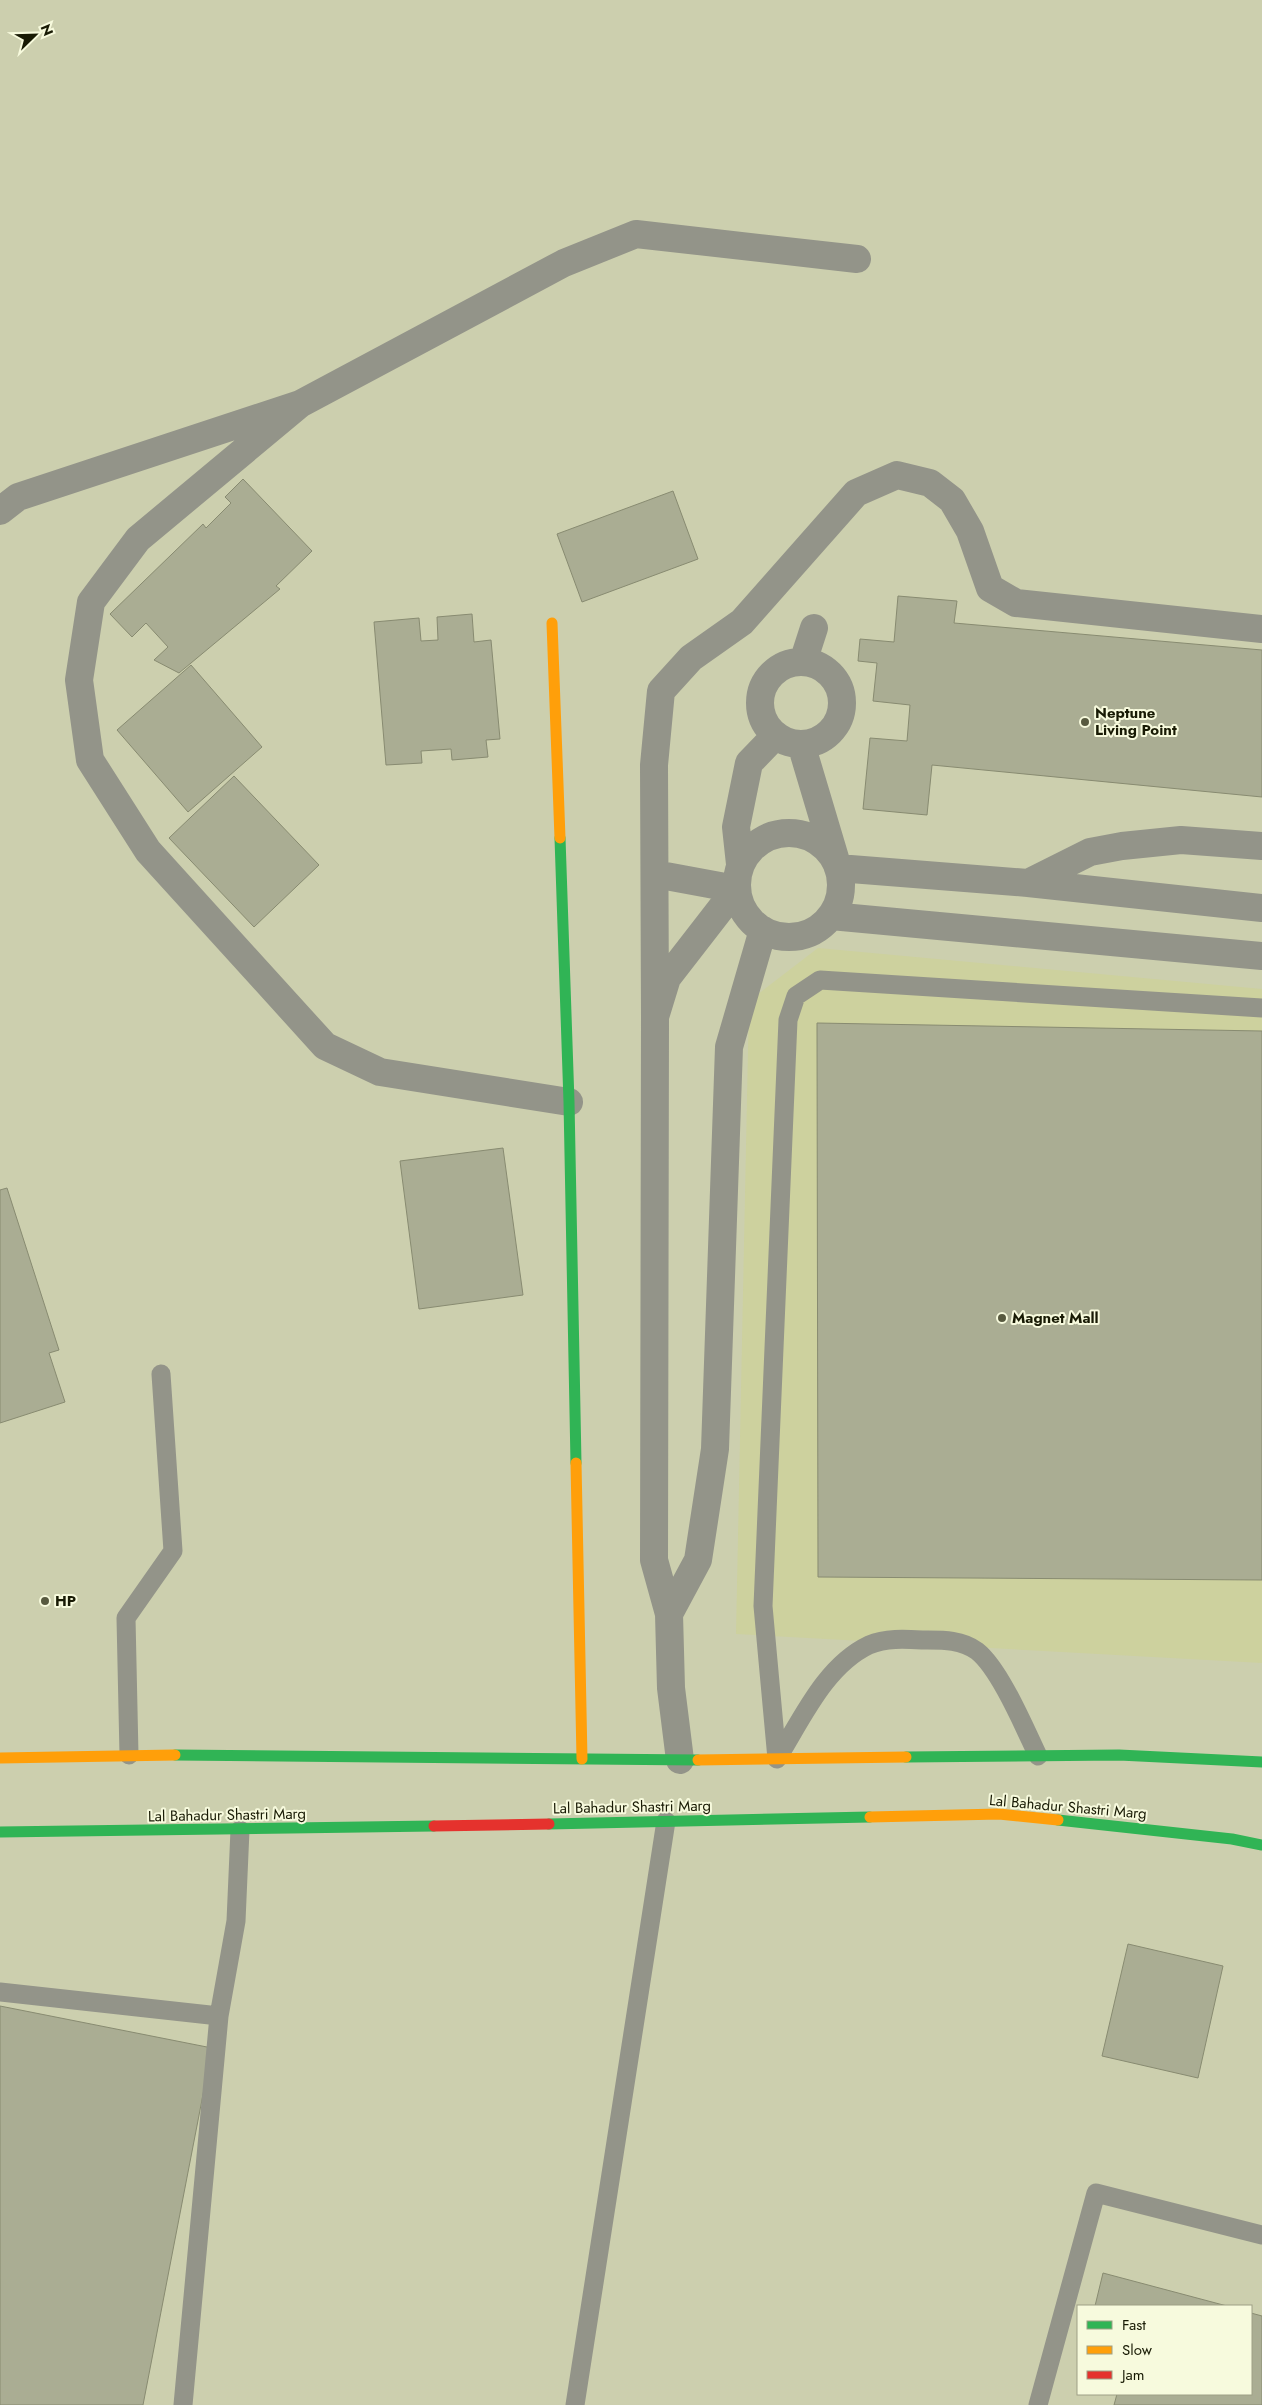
<svg xmlns="http://www.w3.org/2000/svg" width="1262" height="2405" font-family="Jost,sans-serif">
  <rect width="100%" height="100%" fill="#cccfae"/>
  <path fill="#cdd19e" d="M818 948 1262 989V1663L736 1634 749 1001Z"/>
  <path fill="#aaad93" stroke="#888b71" d="M243 479 312 551 276 586 280 589 179 673 154 660 168 647 146 623 132 637 110 614 203 524 206 528 231 503 225 497Z
    M673 491 698 559 582 602 557 534Z
    M898 596 957 601 954 623 1262 650V797L932 765 927 815 863 809 870 738 907 741 910 705 873 701 877 663 858 661 860 639 894 642Z
    M472 614 474 642 491 640 500 739 486 740 488 757 452 760 451 749 421 751 422 763 386 765 374 622 419 618 421 641 438 640 437 617Z
    M191 665 262 747 188 812 117 730Z
    M234 776 319 865 254 927 169 838Z
    M817 1023 1262 1031V1580L818 1577Z
    M503 1148 523 1295 419 1309 400 1161Z
    M7 1188 59 1350 49 1353 65 1402 0 1423V1190Z
    M1128 1944 1223 1966 1198 2078 1102 2056Z
    M0 2006 212 2048 143 2405H0Z
    M1103 2273 1227 2306H1095Z
    M1251 2313 1262 2316V2405H1114L1117 2394H1251Z"/>
  <g fill="none" stroke-linecap="round" stroke-linejoin="round">
    <path stroke="#939489" stroke-width="19" d="M129 1755 126 1618 173 1551 161 1374
      M777 1759 763 1606 788 1020 796 996 820 980 1262 1008
      M777 1759C802 1719 825 1666 869 1645 886 1638 904 1639 922 1640 941 1640 961 1639 977 1651 1000 1669 1025 1729 1038 1756
      M0 1992 219 2016 183 2405
      M219 2016 236 1921 240 1830
      M575 2405 666 1821
      M1038 2405 1096 2193 1262 2235"/>
    <path stroke="#939489" stroke-width="28" d="M300 404 138 539 91 602 79 680 90 760 148 851 325 1046 380 1072 569 1102
      M0 511 18 497 300 404 564 263 636 234 857 259
      M803 662 814 628
      M760 703a41 41 0 1 1 82 0a41 41 0 1 1-82 0Z
      M801 744 838 868 1028 883 1262 908
      M737 885a52 52 0 1 1 104 0a52 52 0 1 1-104 0Z
      M740 864 736 827 749 763 776 735
      M655 874 736 889 667 978 655 1017 654 1560 669 1614 671 1688 680 1760
      M1028 883 1090 852 1122 846 1181 840 1262 846
      M831 916 1262 956
      M655 1017 654 765 661 691 691 658 742 622 856 493 897 475 930 483 952 500 970 531 990 588 1016 603 1262 629
      M669 1614 698 1560 715 1449 729 1047 763 930"/>
    <path stroke="#30b455" stroke-width="11" d="M560 838 569 1102 576 1463
      M175 1755 698 1760
      M906 1757 1119 1755 1262 1762
      M1058 1820 1232 1839 1262 1845
      M549 1824 870 1817
      M0 1832 434 1826"/>
    <path stroke="#ff9f0a" stroke-width="11" d="M552 623 560 838
      M576 1463 582 1759
      M0 1758 175 1755
      M698 1760 906 1757
      M870 1817 999 1814 1058 1820"/>
    <path stroke="#e5322d" stroke-width="11" d="M434 1826 549 1824"/>
  </g>
  <g fill="#57593f" stroke="#f7fadd" stroke-width="2">
    <circle cx="1085" cy="722" r="5"/>
    <circle cx="1002" cy="1318" r="5"/>
    <circle cx="45" cy="1601" r="5"/>
  </g>
  <g text-anchor="middle" stroke-width="4" stroke-linejoin="round" paint-order="stroke">
    <g font-size="15" font-weight="bold" fill="#181a04" stroke="#f7fadd" text-anchor="start">
      <text x="1095" y="718">Neptune<tspan x="1095" dy="17">Living Point</tspan></text>
      <text x="1012" y="1323">Magnet Mall</text>
      <text x="55" y="1606">HP</text>
    </g>
    <g font-size="15" fill="#181a04" stroke="#f7fadd">
      <text transform="translate(632 1807) rotate(-1)" y="5">Lal Bahadur Shastri Marg</text>
      <text transform="translate(1068 1807) rotate(5)" y="5">Lal Bahadur Shastri Marg</text>
      <text transform="translate(227 1815) rotate(-1)" y="5">Lal Bahadur Shastri Marg</text>
    </g>
  </g>
  <rect x="1077" y="2305" width="175" height="90" fill="#f7fadd" stroke="#9ea086"/>
  <rect x="1087" y="2321" width="25" height="8" fill="#30b455" stroke="#9ea086"/>
  <text x="1122" y="2330" font-size="15" fill="#181a04">Fast</text>
  <rect x="1087" y="2346" width="25" height="8" fill="#ff9f0a" stroke="#9ea086"/>
  <text x="1122" y="2355" font-size="15" fill="#181a04">Slow</text>
  <rect x="1087" y="2371" width="25" height="8" fill="#e5322d" stroke="#9ea086"/>
  <text x="1122" y="2380" font-size="15" fill="#181a04">Jam</text>
  <g transform="translate(35 35) rotate(67)" stroke="#f7fadd" stroke-width="4" paint-order="stroke">
  <path d="M0-4L9 19L0 12L-9 19Z" fill="#181a04"/>
  <text y="-8" font-size="14" font-weight="bold" text-anchor="middle" fill="#181a04">N</text>
  </g>
</svg>
